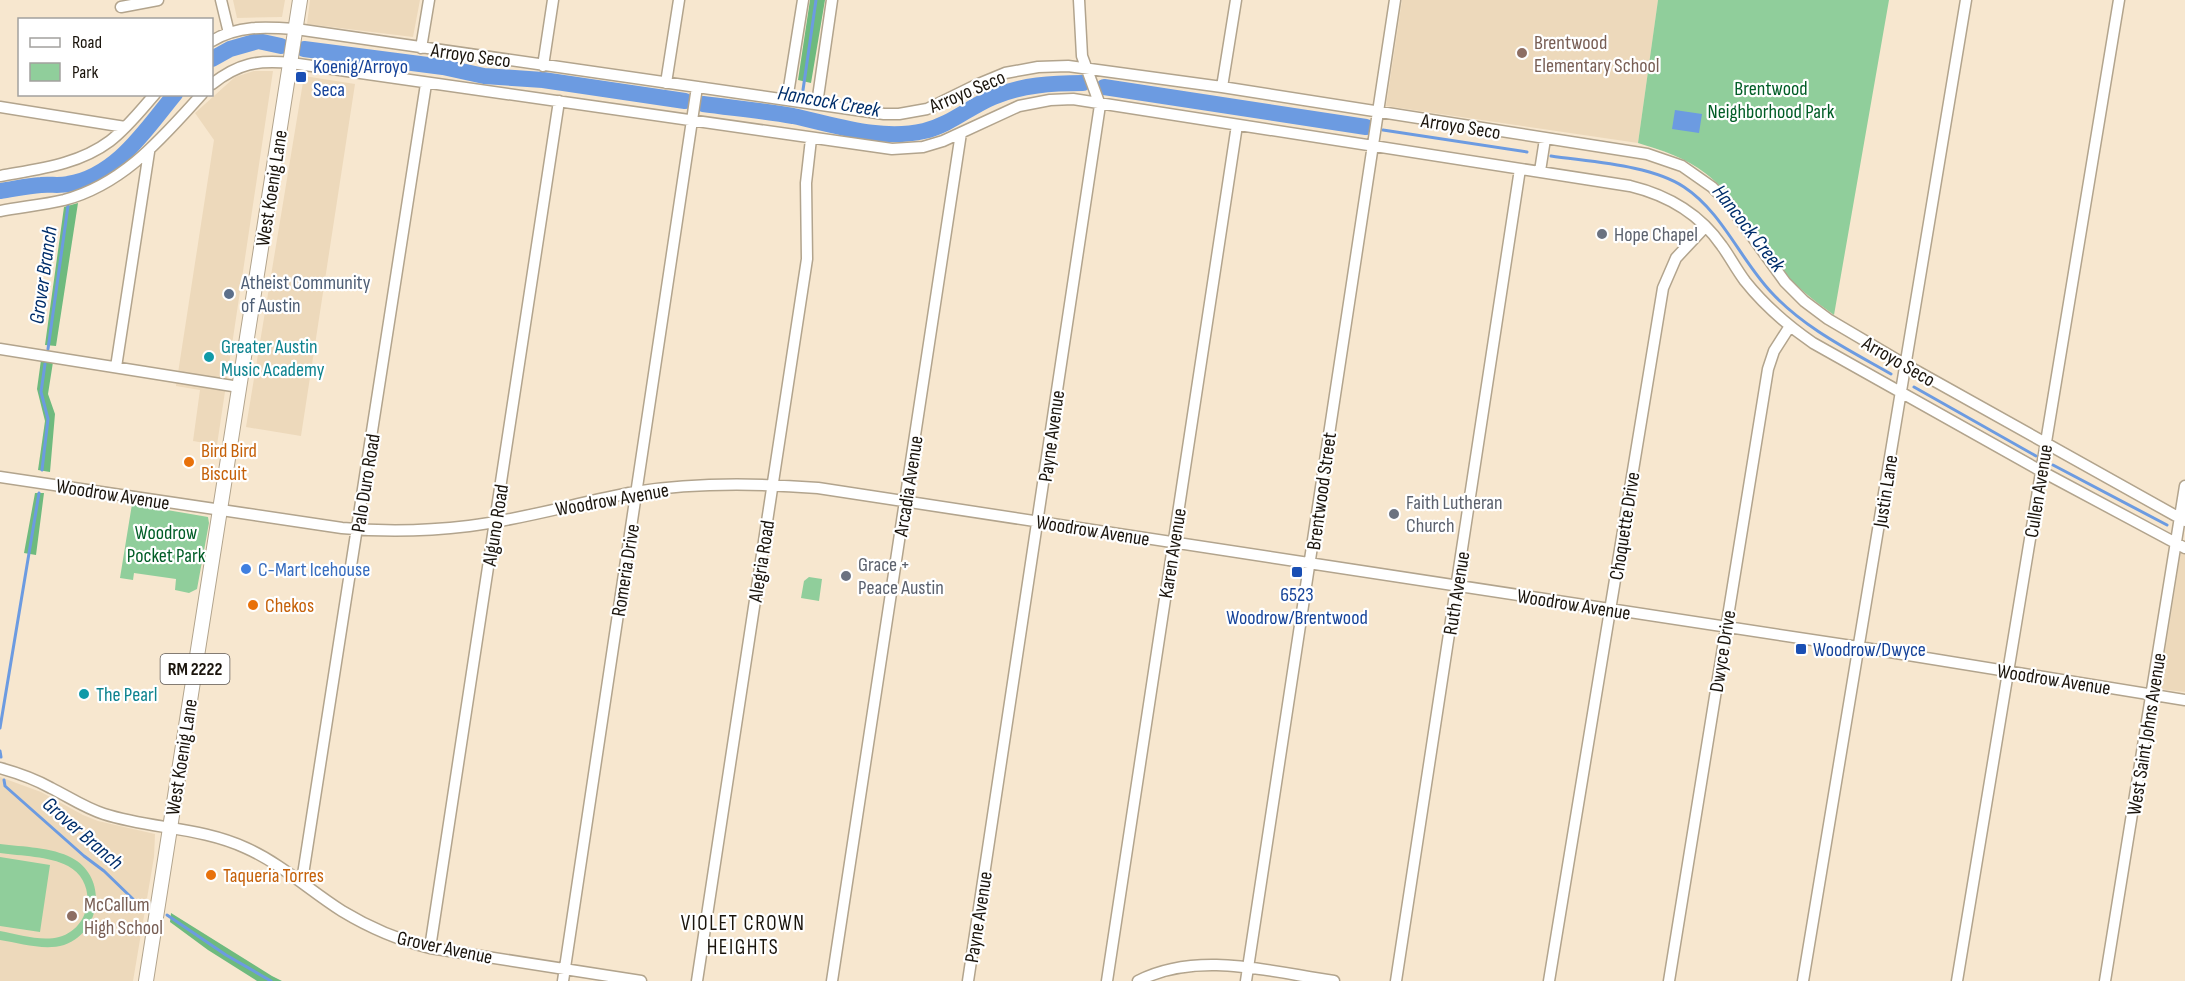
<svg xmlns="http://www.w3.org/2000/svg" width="2185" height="981" font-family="'Sofia Sans Condensed',sans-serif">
  <rect width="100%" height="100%" fill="#f7e7cf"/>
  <path fill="#edd9bb" d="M233 0H285L282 17 237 18Z
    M310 0H420L413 37 307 24Z
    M1402 0H1658L1638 143 1386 106Z
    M254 71H273L217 445 193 441 200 390 176 386 214 140 195 113 235 77Z
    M304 76 355 84 301 436 246 427Z
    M2181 552 2185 554V692L2159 689Z
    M0 777 41 792 83 815 98 821 155 834 154 857 133 981H0Z"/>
  <path fill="#90ce9b" d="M1658 0H1889L1834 315C1813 300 1792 284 1776 263 1752 233 1737 197 1705 173 1686 158 1661 150 1638 143Z
    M132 504 208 517 209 523 197 589 189 593 175 590 176 579 134 573 133 580 120 578Z
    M809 577 822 579 819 601 801 598 804 581Z
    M0 844C23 847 52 847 72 858 108 877 102 932 64 945 44 951 20 943 0 940V931C18 934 41 942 59 937 92 928 98 882 68 866 49 856 21 856 0 853Z
    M0 857 50 865 40 932 0 926Z"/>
  <path fill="#6eba7e" d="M810 0H825L811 83 798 80Z
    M78 203 56 346 45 345 64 207Z
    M41 360 53 362 48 394 55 414 50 472 38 470 45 421 37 389Z
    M35 493H44L36 555 24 553Z
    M171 913 272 976 282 981H257L208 950 170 922Z"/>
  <path fill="#6c9be1" d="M1675 110 1702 114 1699 133 1672 129Z"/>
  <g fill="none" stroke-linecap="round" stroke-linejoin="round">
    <path stroke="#6c9be1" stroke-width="3" d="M803 90 816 0
      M792 116 794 111
      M1383 130 1527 152
      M1551 156C1591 162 1651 165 1684 187 1722 212 1740 259 1771 292 1804 328 1849 350 1891 374
      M67 185V190
      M48 349 68 206
      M1914 387 2036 456
      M2053 465 2167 525
      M42 470 48 419 41 392 45 364
      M0 728 39 493
      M0 751 1 757
      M4 780 5 786 84 856 104 871 135 901 145 907
      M167 915 226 955 271 981"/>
    <path stroke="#6c9be1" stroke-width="16" d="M304 49 443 67 484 76 543 80 685 101
      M212 59 230 49 258 41 281 46
      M1104 87 1366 127
      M703 104C733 108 764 111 793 116 836 125 880 141 924 131 950 125 969 107 993 97 1022 85 1052 83 1083 83
      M0 191C14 189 27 186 41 185 50 184 59 186 68 184 117 176 146 129 175 94"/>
    <g stroke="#b2a48d" stroke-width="13">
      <path id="minor" d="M221 0 229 33
        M121 7 158 0
        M212 41C238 25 266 27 296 29L884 114H899L927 109 976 85 1005 73 1038 67 1068 66 1222 87 1647 154 1682 166 1712 187 1728 203 1785 282 1804 301 1828 319 1906 365 2185 521
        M421 48 429 0
        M543 66 553 0
        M666 83 679 0
        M212 84C239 63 257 60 291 63L892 149 923 147 943 141 1019 106 1050 100 1073 99 1630 186C1667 195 1700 214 1722 246 1730 257 1736 269 1745 281 1764 305 1787 325 1813 343L2041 471 2185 548
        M1222 87 1236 0
        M787 100 803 0
        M817 104 832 0
        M0 107 125 127
        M1540 171 1545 139
        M0 176C38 169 78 165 110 141 127 128 141 110 155 94
        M0 211C21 207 43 205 64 200 124 184 162 138 202 94
        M0 349 239 387
        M116 367 149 152
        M0 477 342 528C384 532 427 531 469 526 525 519 580 502 635 492 696 482 756 483 818 488L1865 648 2185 700
        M0 768C18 773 35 779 51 788 69 797 85 808 104 814 151 829 201 827 246 848 282 864 310 891 342 911 370 928 398 940 430 948L641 981
        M302 881 426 84
        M430 948 559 101
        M563 981 697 87
        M697 981 807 259 806 183 811 139
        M832 981 961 133
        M968 981 1100 105 1082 56 1079 0
        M1107 981 1237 125
        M1138 981C1198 950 1271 972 1334 981
        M1246 981 1395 0
        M1396 981 1520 169
        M1549 981 1663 288 1676 258 1705 227
        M1669 981 1768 369 1774 351 1790 326
        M1803 981 1966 0
        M1957 981 2119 0
        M2105 981 2185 486"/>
    </g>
    <g stroke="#b2a48d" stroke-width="16">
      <path id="major" d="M146 981 300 0"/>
    </g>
    <use href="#minor" stroke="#fff" stroke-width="10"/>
    <use href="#major" stroke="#fff" stroke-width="14"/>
  </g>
  <g fill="#8d6e63" stroke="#fff" stroke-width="2">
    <circle cx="1522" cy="53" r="6"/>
    <circle cx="72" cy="916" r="6"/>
  </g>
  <g fill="#1a4fb4" stroke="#fff" stroke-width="2">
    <rect x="295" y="71" width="12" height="12" rx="3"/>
    <rect x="1291" y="566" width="12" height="12" rx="3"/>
    <rect x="1795" y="643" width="12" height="12" rx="3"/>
  </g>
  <g fill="#6b7280" stroke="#fff" stroke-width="2">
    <circle cx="1602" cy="234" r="6"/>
    <circle cx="1394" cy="514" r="6"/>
    <circle cx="846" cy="576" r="6"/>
  </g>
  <circle fill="#5c6f8a" stroke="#fff" stroke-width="2" cx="229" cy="294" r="6"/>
  <g fill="#0f9aa8" stroke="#fff" stroke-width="2">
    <circle cx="209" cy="357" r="6"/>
    <circle cx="84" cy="694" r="6"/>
  </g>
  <g fill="#e8710a" stroke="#fff" stroke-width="2">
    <circle cx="189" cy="462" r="6"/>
    <circle cx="253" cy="605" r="6"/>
    <circle cx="211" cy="875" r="6"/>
  </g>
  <circle fill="#3f7fe0" stroke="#fff" stroke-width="2" cx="246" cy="569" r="6"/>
  <g text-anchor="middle" stroke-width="4.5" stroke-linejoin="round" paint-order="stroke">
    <rect fill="#fff" stroke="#5f5a55" stroke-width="1.5" x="160.5" y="654" width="69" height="30" rx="4.5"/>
    <g font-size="18" font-weight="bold" fill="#1a140c">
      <text x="195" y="675">RM 2222</text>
    </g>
    <g font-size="20" fill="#785e54" stroke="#fff" text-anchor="start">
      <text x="1534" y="49">Brentwood<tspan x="1534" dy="23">Elementary School</tspan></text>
      <text x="84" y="911">McCallum<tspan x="84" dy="23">High School</tspan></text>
    </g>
    <g font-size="20" fill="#1a140c" stroke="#fff">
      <text transform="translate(471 55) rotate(8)" y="7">Arroyo Seco</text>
      <text transform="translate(967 91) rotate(-23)" y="7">Arroyo Seco</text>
      <text transform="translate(1461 126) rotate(9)" y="7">Arroyo Seco</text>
      <text transform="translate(271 188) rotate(-81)" y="7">West Koenig Lane</text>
      <text transform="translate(1899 361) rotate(30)" y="7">Arroyo Seco</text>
      <text transform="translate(1051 436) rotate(-82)" y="7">Payne Avenue</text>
      <text transform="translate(365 483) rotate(-81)" y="7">Palo Duro Road</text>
      <text transform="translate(908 486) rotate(-81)" y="7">Arcadia Avenue</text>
      <text transform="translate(1321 491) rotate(-82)" y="7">Brentwood Street</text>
      <text transform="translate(1885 491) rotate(-81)" y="7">Justin Lane</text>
      <text transform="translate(2038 491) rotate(-81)" y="7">Cullen Avenue</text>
      <text transform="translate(113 494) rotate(9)" y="7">Woodrow Avenue</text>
      <text transform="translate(612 499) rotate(-10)" y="7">Woodrow Avenue</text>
      <text transform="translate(495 525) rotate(-81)" y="7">Alguno Road</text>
      <text transform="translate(1624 526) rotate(-81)" y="7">Choquette Drive</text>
      <text transform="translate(1093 530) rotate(9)" y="7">Woodrow Avenue</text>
      <text transform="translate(1172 553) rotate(-81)" y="7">Karen Avenue</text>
      <text transform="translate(761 561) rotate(-81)" y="7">Alegria Road</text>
      <text transform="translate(625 570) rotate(-81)" y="7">Romeria Drive</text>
      <text transform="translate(1456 593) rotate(-81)" y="7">Ruth Avenue</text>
      <text transform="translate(1574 604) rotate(9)" y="7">Woodrow Avenue</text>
      <text transform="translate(1722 651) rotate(-81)" y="7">Dwyce Drive</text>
      <text transform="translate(2054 679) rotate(9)" y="7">Woodrow Avenue</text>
      <text transform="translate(2146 734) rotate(-81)" y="7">West Saint Johns Avenue</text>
      <text transform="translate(181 757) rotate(-81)" y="7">West Koenig Lane</text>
      <text transform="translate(978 917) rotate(-81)" y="7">Payne Avenue</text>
      <text transform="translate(445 947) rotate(12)" y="7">Grover Avenue</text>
    </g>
    <g font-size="20" fill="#164399" stroke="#fff" text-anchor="start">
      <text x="313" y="73">Koenig/Arroyo<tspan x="313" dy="23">Seca</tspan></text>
      <text x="1297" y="601" text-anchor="middle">6523<tspan x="1297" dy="23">Woodrow/Brentwood</tspan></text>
      <text x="1813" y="656">Woodrow/Dwyce</text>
    </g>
    <g font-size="20" fill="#015d26" stroke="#fff">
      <text x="1771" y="95">Brentwood<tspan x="1771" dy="23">Neighborhood Park</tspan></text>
      <text x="166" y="539">Woodrow<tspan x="166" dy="23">Pocket Park</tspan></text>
    </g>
    <g font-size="20" fill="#5b616d" stroke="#fff" text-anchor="start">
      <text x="1614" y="241">Hope Chapel</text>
      <text x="1406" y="509">Faith Lutheran<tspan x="1406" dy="23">Church</tspan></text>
      <text x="858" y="571">Grace +<tspan x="858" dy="23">Peace Austin</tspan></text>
    </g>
    <g font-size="20" fill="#4e5e75" stroke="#fff" text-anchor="start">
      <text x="241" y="289">Atheist Community<tspan x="241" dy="23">of Austin</tspan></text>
    </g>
    <g font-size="20" fill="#0d838f" stroke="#fff" text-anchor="start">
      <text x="221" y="353">Greater Austin<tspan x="221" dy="23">Music Academy</tspan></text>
      <text x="96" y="701">The Pearl</text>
    </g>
    <g font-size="20" fill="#c56008" stroke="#fff" text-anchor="start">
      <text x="201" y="457">Bird Bird<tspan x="201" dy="23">Biscuit</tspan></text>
      <text x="265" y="612">Chekos</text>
      <text x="223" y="882">Taqueria Torres</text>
    </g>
    <g font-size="20" fill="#366cbe" stroke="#fff" text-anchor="start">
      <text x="258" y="576">C-Mart Icehouse</text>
    </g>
    <g font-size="21" font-style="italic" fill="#002e6b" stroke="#fff">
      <text transform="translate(829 101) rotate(10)" y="7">Hancock Creek</text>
      <text transform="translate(1749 228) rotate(52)" y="7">Hancock Creek</text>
      <text transform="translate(43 275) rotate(-82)" y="7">Grover Branch</text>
      <text transform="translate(83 833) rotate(41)" y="7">Grover Branch</text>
    </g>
    <g font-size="21" letter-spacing="1.5" fill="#1a140c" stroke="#fff">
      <text x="743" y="930">VIOLET CROWN<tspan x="743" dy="24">HEIGHTS</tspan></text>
    </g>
  </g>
  <rect x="18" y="18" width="195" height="78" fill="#ffffff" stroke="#a3a19e" stroke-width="1.5"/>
  <rect x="30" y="38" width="30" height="9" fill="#ffffff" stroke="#a3a19e" stroke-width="1.5"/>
  <text x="72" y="48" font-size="18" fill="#1a140c">Road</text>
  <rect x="30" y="63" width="30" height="18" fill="#90ce9b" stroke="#a3a19e" stroke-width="1.5"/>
  <text x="72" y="78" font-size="18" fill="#1a140c">Park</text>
</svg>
